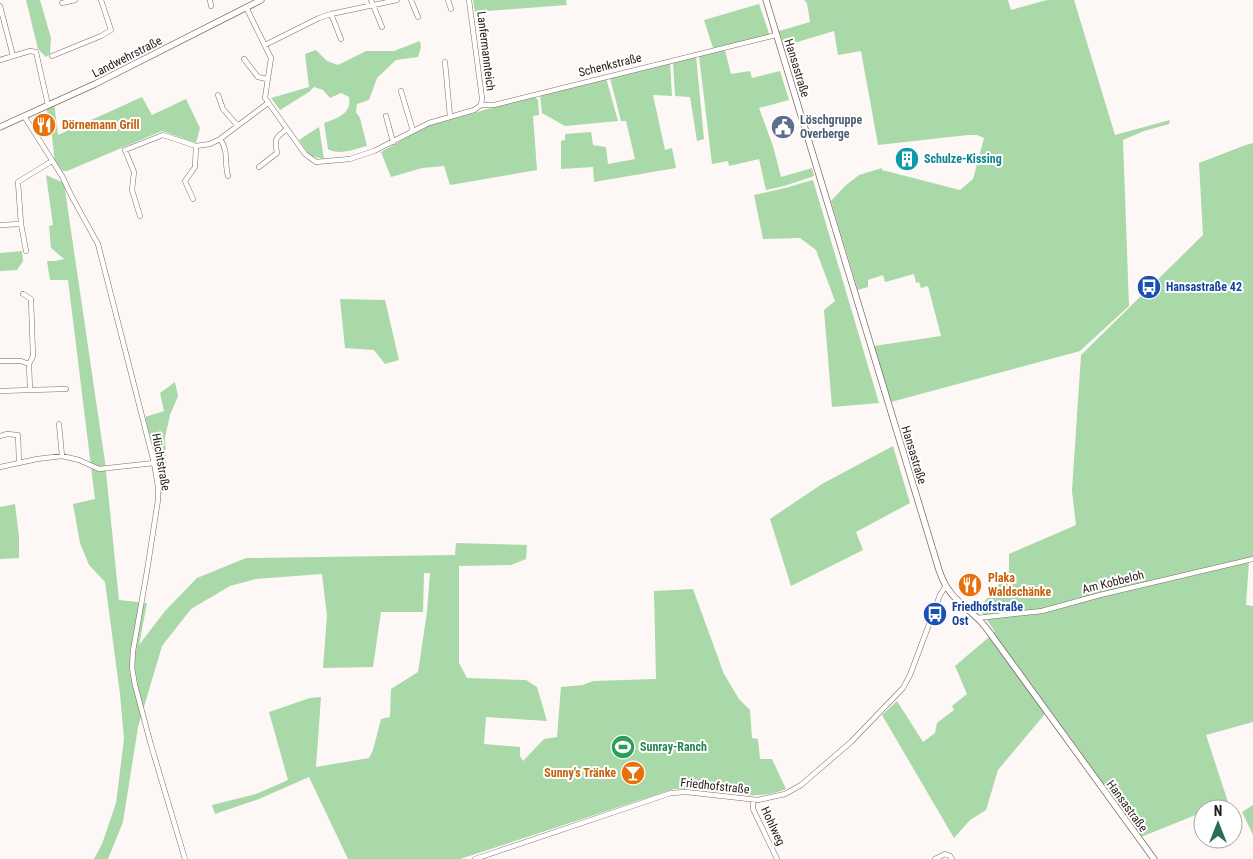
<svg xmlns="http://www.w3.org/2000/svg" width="1253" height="859" font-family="'Roboto Condensed',sans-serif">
  <rect width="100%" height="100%" fill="#fdf8f6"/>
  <path fill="#a9d8a9" d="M26 0H40L51 38 50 54 46 57 38 49Z
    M473 0H566L567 5 475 12Z
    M804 0H1008L1011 10 1047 0H1074L1115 135 1170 120 1169 124 1144 131 1123 140 1129 306 1080 351 891 402 874 346 941 336 928 286 921 288 919 282 916 283 914 274 885 282 883 275 868 280V287L858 290 831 201 845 186 859 175 882 168V170L960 190 973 179 984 138 977 135H968L878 145 861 51 838 55 834 31 784 46 779 31 810 22 807 3Z
    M759 4 770 36 713 48 704 20Z
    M420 41 421 47 418 57 396 60 377 78 369 100 357 104 356 112 360 118 367 146C355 149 339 156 328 149L324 123C337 118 352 114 349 97L341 93 330 98 323 90 314 87 309 92 280 110 271 98 309 87 305 54 316 50 327 61 338 65 366 51H394Z
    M725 50 731 74 750 71 752 78 780 71 789 100 759 108 773 146 781 177 812 168 814 176 784 186 766 190 759 159 729 166 728 161 712 164 699 56Z
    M696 56 704 139 697 141 690 97 675 96 673 62Z
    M670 62 672 96 653 95 665 150 672 148 676 168 594 182 593 167 561 169V141L565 140V134L591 132 593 145 606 147 608 164 635 159 626 121H621L610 78Z
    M606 78 618 121 565 126 542 113 540 95Z
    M534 96 538 100 539 115 533 116 537 170 450 185 444 166 422 168 391 177 381 152 427 126Z
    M142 97 152 115 186 99 200 128 196 143 162 131 67 171H63L55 163 51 128 46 106 54 102 58 135Z
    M319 127 324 159 310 156 299 140Z
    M1253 143V558L1249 562 1246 605 1253 606V722L1206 735 1228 802 1209 809H1203V812L1141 837 1049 709 998 770 986 810 970 820 954 838 882 715 897 701 923 742 935 733 937 723 954 710 952 706 967 694 955 666 995 632 979 608 1009 572V554L1076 525 1072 491 1081 355 1203 235 1199 163 1243 146Z
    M46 175 64 183 105 462 119 600 147 603 139 645 165 611 197 578 246 558 455 555 456 543 527 545 526 559 511 565 459 566V663L467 678 526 680 537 687 547 721 486 717 484 744 520 747V756L523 761 544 739 557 737 561 687 583 685 593 681 656 679 654 591 693 589 724 674 739 699 750 710 752 738 758 739 760 759H772L786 789C758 801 734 793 705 789 695 788 684 789 674 789L460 859H348L309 777 259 799 215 814 212 805 256 794 288 780 269 712 310 698 321 697 316 767 369 758 373 750 381 719 390 717 391 689 418 672 427 612 430 573H424L423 612H381L373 667 323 668 327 616 322 574 256 579 230 586 191 609 162 646 138 727 123 822 108 859H94L102 844 116 803 124 739 120 694 105 582 89 565 80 543 73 504 95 499 68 280H50L47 261H55L64 259 51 248 49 226 53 225Z
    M813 180 879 403 832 407 824 310 835 301 816 250 800 238 763 239 754 195 785 188Z
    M22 251 23 261 17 270 0 271V253Z
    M340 299 385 300 399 360 385 364 374 350 345 348Z
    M175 382 178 396 170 415 165 438 167 481 162 495 157 464 145 417 164 411 160 393Z
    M893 446 910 503 856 532 863 550 791 586 770 519 822 484Z
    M15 504 19 537V558L0 559V507Z
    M1253 805V835L1242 812Z"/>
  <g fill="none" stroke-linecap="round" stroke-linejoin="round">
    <g stroke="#836c63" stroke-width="5.5">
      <path id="street" d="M210 0 211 6
        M371 0 382 27
        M411 0 418 17
        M448 0 451 9
        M469 0 482 98 481 105
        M62 3 75 0
        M0 6 13 56 30 51 36 52 48 105
        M246 7 271 58 265 98 305 154 316 162 350 159 374 151 429 123 474 110 481 105H494L776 35
        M331 14 341 39
        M265 45 319 18 331 14 397 0
        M52 56 101 36 111 30 101 0
        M244 59 258 77 267 79
        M0 60 13 56
        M445 62 450 116
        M401 91 413 131
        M218 95 223 109 237 125
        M24 116 62 176 72 197 98 244 154 463 158 487V500L147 571 133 651 132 668 135 685 151 745 185 859
        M386 116 393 142
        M220 139C229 151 224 162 228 176
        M259 167 277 153C274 139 275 138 287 129
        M193 199 185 181 195 167 196 146
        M140 216 132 190 134 172 125 150 163 135 196 146 210 144 220 139 268 103
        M21 224 26 251
        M0 225 21 224 18 182 52 161
        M23 294 31 299 33 356 29 364 30 390 66 389
        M0 361H21L29 364
        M0 391 30 390
        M59 424 62 456
        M0 436 7 434 18 435 19 462
        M0 467 37 459 62 456 79 460 99 469 154 463
        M977 618 1042 611 1100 595 1253 559
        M753 800V809L777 859
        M475 859 671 793 686 792 758 800 785 794 801 785 851 742 903 688 910 675 940 595 945 587
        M935 859 945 854 950 856 952 859"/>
    </g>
    <g stroke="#836c63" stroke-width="7">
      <path id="secondary" d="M766 0 939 570C949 600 964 603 983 624 987 629 991 634 995 640L1154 859
        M0 127 95 84 261 0"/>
    </g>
    <use href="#street" stroke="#fff" stroke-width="4.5"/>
    <use href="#secondary" stroke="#fff" stroke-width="5.5"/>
  </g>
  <defs>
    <g id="restaurant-disc" transform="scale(1.25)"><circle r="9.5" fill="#e8710a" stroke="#fff"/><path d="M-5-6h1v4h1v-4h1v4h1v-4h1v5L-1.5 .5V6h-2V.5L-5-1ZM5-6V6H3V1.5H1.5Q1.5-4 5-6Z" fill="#fff"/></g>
    <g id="civic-disc" transform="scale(1.25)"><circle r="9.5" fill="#5c6f8a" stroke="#fff"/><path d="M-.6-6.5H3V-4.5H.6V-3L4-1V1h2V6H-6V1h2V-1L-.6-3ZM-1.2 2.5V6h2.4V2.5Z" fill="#fff"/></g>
    <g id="building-disc" transform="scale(1.25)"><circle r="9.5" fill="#0f9aa8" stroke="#fff"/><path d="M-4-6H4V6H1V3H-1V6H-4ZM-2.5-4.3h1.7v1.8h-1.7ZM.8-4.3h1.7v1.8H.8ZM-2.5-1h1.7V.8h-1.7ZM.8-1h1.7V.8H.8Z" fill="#fff"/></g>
    <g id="bus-disc" transform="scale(1.25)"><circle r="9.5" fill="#1a4fb4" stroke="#fff"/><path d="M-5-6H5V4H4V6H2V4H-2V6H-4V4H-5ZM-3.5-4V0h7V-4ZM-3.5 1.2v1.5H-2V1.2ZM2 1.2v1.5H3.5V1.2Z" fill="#fff"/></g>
    <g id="stadium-disc" transform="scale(1.25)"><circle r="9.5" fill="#2e9e5b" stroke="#fff"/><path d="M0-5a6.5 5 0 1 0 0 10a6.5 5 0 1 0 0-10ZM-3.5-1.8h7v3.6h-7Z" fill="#fff"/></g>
    <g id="bar-disc" transform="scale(1.25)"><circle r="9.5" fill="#e8710a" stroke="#fff"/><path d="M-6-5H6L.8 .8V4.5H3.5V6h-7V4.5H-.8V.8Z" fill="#fff"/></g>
  </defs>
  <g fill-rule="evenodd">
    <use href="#restaurant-disc" x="44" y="125"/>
    <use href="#civic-disc" x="783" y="127"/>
    <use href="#building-disc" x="907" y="159"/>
    <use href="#bus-disc" x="1149" y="287"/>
    <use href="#restaurant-disc" x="970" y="585"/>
    <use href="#bus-disc" x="935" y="614"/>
    <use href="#stadium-disc" x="623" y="747"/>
    <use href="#bar-disc" x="633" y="773"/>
  </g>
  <g text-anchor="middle" stroke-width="4" stroke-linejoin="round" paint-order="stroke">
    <g font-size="12" fill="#251b18" stroke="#fff">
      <text transform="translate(486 51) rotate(83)" y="4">Lanfermannteich</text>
      <text transform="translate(127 57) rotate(-27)" y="4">Landwehrstraße</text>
      <text transform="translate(610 65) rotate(-14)" y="4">Schenkstraße</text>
      <text transform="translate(797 68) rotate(73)" y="4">Hansastraße</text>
      <text transform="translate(914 455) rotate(73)" y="4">Hansastraße</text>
      <text transform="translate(161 462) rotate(80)" y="4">Hüchtstraße</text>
      <text transform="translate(1113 582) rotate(-14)" y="4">Am Kobbeloh</text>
      <text transform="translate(715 786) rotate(6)" y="4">Friedhofstraße</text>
      <text transform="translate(1127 806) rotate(54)" y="4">Hansastraße</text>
      <text transform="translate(773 826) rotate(65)" y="4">Hohlweg</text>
    </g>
    <g font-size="12" font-weight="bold" fill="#4e5e75" stroke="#fff" text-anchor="start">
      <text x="800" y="124">Löschgruppe<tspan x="800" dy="14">Overberge</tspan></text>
    </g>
    <g font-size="12" font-weight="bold" fill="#c56008" stroke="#fff" text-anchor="start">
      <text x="62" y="129">Dörnemann Grill</text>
      <text x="988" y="582">Plaka<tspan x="988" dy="14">Waldschänke</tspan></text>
      <text x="616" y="777" text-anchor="end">Sunny's Tränke</text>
    </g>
    <g font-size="12" font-weight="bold" fill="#0d838f" stroke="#fff" text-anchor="start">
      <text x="924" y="163">Schulze-Kissing</text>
    </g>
    <g font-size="12" font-weight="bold" fill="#164399" stroke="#fff" text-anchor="start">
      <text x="1166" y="291">Hansastraße 42</text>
      <text x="952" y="611">Friedhofstraße<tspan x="952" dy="14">Ost</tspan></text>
    </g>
    <g font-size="12" font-weight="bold" fill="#27864d" stroke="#fff" text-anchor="start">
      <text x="640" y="751">Sunray-Ranch</text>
    </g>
  </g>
  <g transform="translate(1218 824)"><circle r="24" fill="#ffffff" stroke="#a8a4a3"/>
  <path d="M0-4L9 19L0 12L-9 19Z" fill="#2a6c5b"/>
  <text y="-8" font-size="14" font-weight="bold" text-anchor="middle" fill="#251b18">N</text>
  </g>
</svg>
